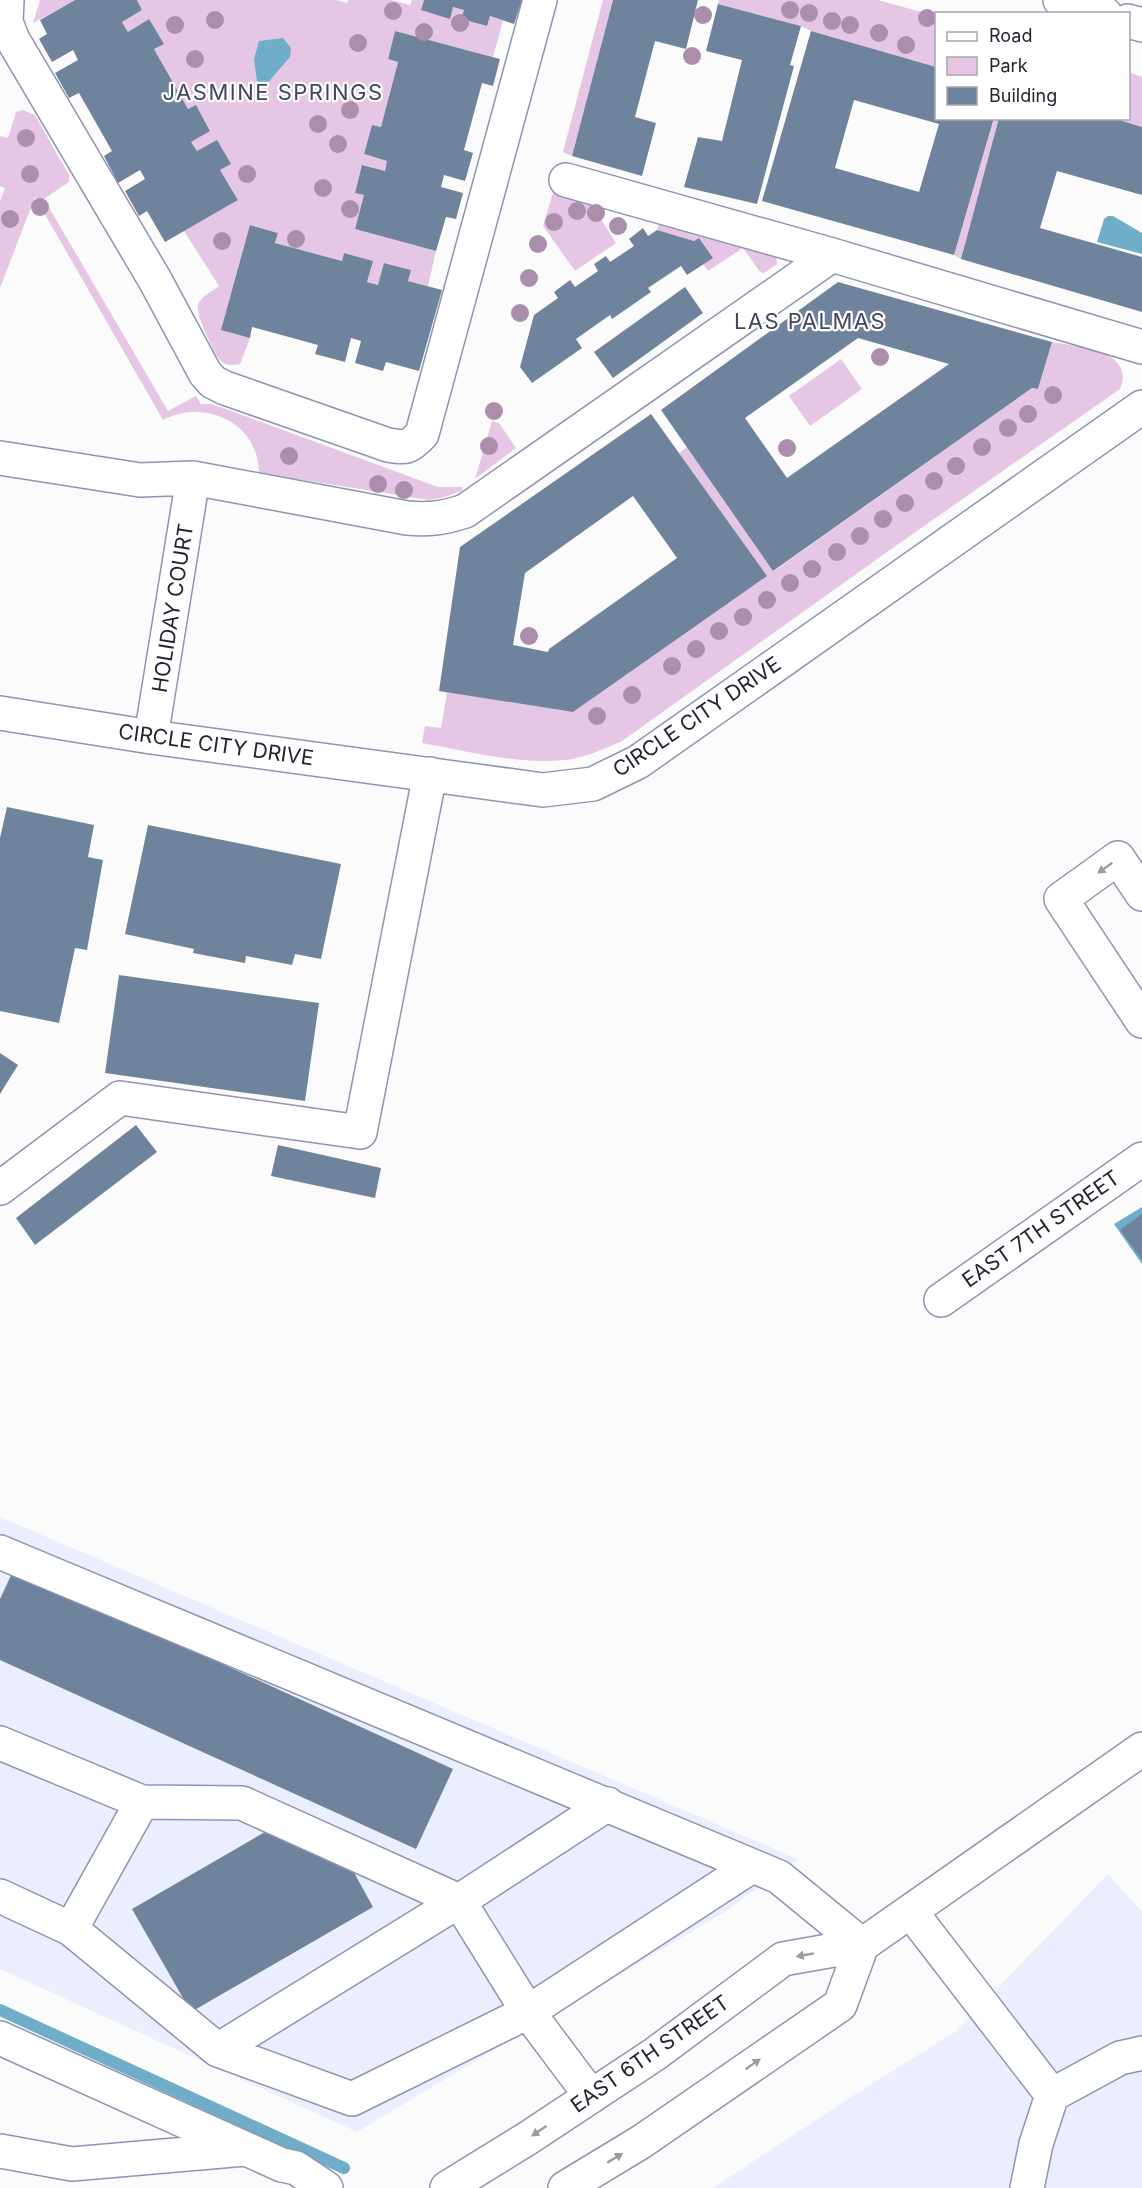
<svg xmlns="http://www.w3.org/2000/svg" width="1142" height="2188" font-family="Inter,sans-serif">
  <rect width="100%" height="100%" fill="#fbfbfb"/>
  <path fill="#ebeefe" d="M0 1517 798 1859 726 1911 357 2132 0 1969Z
    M1108 1874 1142 1912V2188H713L854 2095 955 2032Z"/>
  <path fill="#e5c7e5" d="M40 0H75L33 23Z
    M137 0H336L347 3 348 0H391L410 5 412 0H424L421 10 449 18 453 7 464 10 462 19 486 26 490 16 503 21 493 57 395 31 388 59 398 62 381 127 372 125 364 154 387 161 385 171 363 165 355 193 364 195 355 229 436 251 428 286 408 281 411 270 385 263 378 285 367 282 372 261 344 253 342 261 275 243 278 233 251 225 221 330 250 338 240 364C234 365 227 366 222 362 215 357 195 313 198 305 200 297 213 291 219 286L184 231 238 200 220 170 230 164 197 151 191 142 210 130 196 106 188 109 154 49 163 44 149 19 128 32 122 22 142 10Z
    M603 0H613L572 156 563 152Z
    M719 0H878L936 16V67L811 31 801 26 718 4Z
    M1129 72 1142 77V127L1112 119 1128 118Z
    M23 110 35 115 69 175V182L44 199 168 411 196 396 201 404H211L229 410 438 487H462L463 490 445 497 429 500 259 473C259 423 205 398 163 420L35 197 0 288V201L5 188 0 186V136L8 138 16 112Z
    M994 119H999L961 259 954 255Z
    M554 189 603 202 602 221 616 243 575 271 543 226Z
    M660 220 776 254 777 264 764 273 760 272 743 248 708 271 703 264 712 257 699 238 694 241 657 230Z
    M1052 342C1078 347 1136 350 1120 389L887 552 622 741C604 749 584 758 565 760 517 765 468 751 422 743L425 726 441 728 447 692 573 712 766 575 679 453 687 447 774 571 1032 388 1038 389Z
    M841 359 862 389 810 426 789 396Z
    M492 421 499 423 516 448 475 479Z"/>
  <path fill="#6fadc9" d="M283 38 291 48 290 57 264 87 258 88 254 59 259 41Z
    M1108 216H1113L1142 233V254L1097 242 1104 219Z
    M1142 1207V1264L1114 1224Z"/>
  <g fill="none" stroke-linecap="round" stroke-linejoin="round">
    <path stroke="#6fadc9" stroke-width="12" d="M0 2010 344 2168"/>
  </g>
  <path fill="#6f849c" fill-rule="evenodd" d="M75 0H137L142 10 122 22 128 32 149 19 164 44 154 49 188 109 196 105 210 131 191 142 197 151 217 140 231 164 220 170 238 200 165 242 147 211 139 216 125 191 145 179 140 170 118 183 104 156 112 151 79 93 69 98 55 73 78 60 73 50 52 62 39 39 47 34 40 20Z
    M424 0H522L514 24 490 16 487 26 461 19 464 10 453 7 450 19 421 10Z
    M613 0H698L686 49 655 41 635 117 656 123 642 176 572 156Z
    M718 4 801 26 790 65 794 66 757 204 684 187 698 137 722 141 742 60 706 51Z
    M395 31 500 59 493 86 482 83 464 150 473 153 465 181 444 175 441 187 463 193 456 219 446 217 436 251 355 229 364 195 355 193 362 165 385 171 387 161 364 154 372 125 381 127 398 62 388 59Z
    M811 31 936 67V118H994L954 255 762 201ZM854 100 939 124 919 192 835 168Z
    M999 118H1112L1142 127V195L1057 171 1040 228 1142 257V312L961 259Z
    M250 225 278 233 275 243 342 261 344 253 373 261 367 282 378 285 384 263 411 270 408 281 442 290 419 371 386 362 383 371 355 363 361 341 351 338 345 362 315 354 318 345 252 327 250 338 221 330Z
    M643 228 648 236 657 230 694 241 699 238 713 258 687 275 681 266 648 288 651 292 612 319 610 315 576 339 582 348 532 383 520 367 534 315 558 298 554 292 570 280 575 287 598 271 594 264 606 256 610 262 634 246 629 239Z
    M838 282 1052 342 1038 389 1032 388 773 571 661 410ZM858 338 949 364 787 478 745 418Z
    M685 287 703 313 613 378 594 352Z
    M651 414 767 576 573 712 439 691 460 547ZM633 496 677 558 549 649 548 652 513 645 525 573Z
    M7 807 94 825 88 857 103 860 87 950 75 948 59 1023 0 1011V838Z
    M148 825 341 864 321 959 295 954 292 965 246 956 245 963 193 953 194 949 125 934Z
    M119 975 319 1003 305 1101 105 1073Z
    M0 1053 18 1065 0 1094Z
    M136 1125 157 1152 35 1245 16 1218Z
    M278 1145 381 1168 375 1198 271 1176Z
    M1142 1214V1260L1120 1230Z
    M14 1569 453 1769 416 1849 0 1660V1599Z
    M265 1832 351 1867 373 1907 191 2012 132 1909Z"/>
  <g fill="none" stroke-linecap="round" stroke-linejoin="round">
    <g stroke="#8f94b2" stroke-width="36">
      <path id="minor" d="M7 0 6 22 13 40 155 280 205 373 213 382 225 388 388 445C406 448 409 448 422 434L540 0
        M566 180 832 255 1142 347
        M0 458 140 480 193 478 407 518C429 520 444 518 465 511L832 255
        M0 713 151 737 543 790 593 784 638 762 1142 407
        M151 737 193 478
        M1142 894 1118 858 1061 899 1142 1021
        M0 1188 120 1098 360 1132 430 774
        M941 1300 1142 1159
        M0 1552 779 1877 862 1945
        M0 1743 142 1802
        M0 1896 71 1929 218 2050 352 2099 528 2012 591 2096
        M911 1912 1052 2095
        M71 1929 142 1802 242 1803 459 1901 528 2012 752 1866
        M0 2038 282 2165 296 2168 326 2188
        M218 2050 459 1901 608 1804
        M0 2151 72 2164 245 2149
        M1027 2188 1036 2144 1052 2095 1120 2058 1142 2053"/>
    </g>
    <g stroke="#8f94b2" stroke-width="36">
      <path id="major" d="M1060 0 1105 14
        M1128 21 1142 25
        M447 2188 528 2138 655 2054 783 1959 862 1945 1142 1749
        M565 2188 641 2142 840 2005 862 1945"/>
    </g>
    <use href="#minor" stroke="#fff" stroke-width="33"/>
    <use href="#major" stroke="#fff" stroke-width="33"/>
  </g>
  <g fill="#aa8eab">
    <circle cx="790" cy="10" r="9"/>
    <circle cx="393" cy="11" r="9"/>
    <circle cx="809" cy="13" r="9"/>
    <circle cx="703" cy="15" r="9"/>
    <circle cx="927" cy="18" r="9"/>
    <circle cx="215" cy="20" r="9"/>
    <circle cx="832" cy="21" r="9"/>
    <circle cx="460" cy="23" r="9"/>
    <circle cx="175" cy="25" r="9"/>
    <circle cx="850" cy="25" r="9"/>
    <circle cx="424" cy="32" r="9"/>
    <circle cx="879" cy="33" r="9"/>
    <circle cx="358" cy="43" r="9"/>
    <circle cx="906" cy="45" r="9"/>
    <circle cx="692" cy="56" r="9"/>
    <circle cx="195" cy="59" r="9"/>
    <circle cx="350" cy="110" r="9"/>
    <circle cx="318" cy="124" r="9"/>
    <circle cx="26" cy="138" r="9"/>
    <circle cx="338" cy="144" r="9"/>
    <circle cx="30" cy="174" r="9"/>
    <circle cx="247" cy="174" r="9"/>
    <circle cx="323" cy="188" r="9"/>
    <circle cx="40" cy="207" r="9"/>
    <circle cx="350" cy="209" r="9"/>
    <circle cx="577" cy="211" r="9"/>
    <circle cx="596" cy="213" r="9"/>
    <circle cx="10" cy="219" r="9"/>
    <circle cx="554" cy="222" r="9"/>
    <circle cx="618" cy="226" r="9"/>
    <circle cx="296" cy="239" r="9"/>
    <circle cx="222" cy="241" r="9"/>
    <circle cx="538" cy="244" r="9"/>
    <circle cx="529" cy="278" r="9"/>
    <circle cx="520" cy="313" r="9"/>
    <circle cx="880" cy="357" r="9"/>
    <circle cx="1053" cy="395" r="9"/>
    <circle cx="494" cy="411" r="9"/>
    <circle cx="1028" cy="414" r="9"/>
    <circle cx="1008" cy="428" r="9"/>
    <circle cx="489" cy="446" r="9"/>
    <circle cx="982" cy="447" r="9"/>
    <circle cx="787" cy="448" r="9"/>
    <circle cx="289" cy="456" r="9"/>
    <circle cx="956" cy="466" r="9"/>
    <circle cx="934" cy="481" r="9"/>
    <circle cx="378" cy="484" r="9"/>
    <circle cx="404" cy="490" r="9"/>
    <circle cx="905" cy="503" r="9"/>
    <circle cx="883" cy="519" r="9"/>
    <circle cx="860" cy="536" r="9"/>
    <circle cx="837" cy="552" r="9"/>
    <circle cx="812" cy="569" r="9"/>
    <circle cx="790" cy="583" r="9"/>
    <circle cx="767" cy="600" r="9"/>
    <circle cx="743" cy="617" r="9"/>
    <circle cx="719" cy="631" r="9"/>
    <circle cx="529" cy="636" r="9"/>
    <circle cx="696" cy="649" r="9"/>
    <circle cx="672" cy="666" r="9"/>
    <circle cx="632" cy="695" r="9"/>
    <circle cx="597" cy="716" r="9"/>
  </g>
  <defs><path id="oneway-solid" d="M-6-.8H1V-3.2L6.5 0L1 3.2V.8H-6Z" transform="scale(1.5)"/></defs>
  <g fill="#9c9ca2">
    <use href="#oneway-solid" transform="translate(1105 868) rotate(144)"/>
    <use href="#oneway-solid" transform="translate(805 1955) rotate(170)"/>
    <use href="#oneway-solid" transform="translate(753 2064) rotate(-35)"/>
    <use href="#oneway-solid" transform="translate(539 2131) rotate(146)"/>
    <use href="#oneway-solid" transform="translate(615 2158) rotate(-31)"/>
  </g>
  <g text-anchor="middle" stroke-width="4.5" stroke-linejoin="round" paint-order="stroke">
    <g font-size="21" fill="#232430" stroke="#fff">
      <text transform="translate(173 608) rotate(-81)" y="7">HOLIDAY COURT</text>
      <text transform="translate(697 717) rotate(-34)" y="7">CIRCLE CITY DRIVE</text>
      <text transform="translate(216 745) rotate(8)" y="7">CIRCLE CITY DRIVE</text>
      <text transform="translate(1041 1229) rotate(-35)" y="7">EAST 7TH STREET</text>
      <text transform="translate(650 2054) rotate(-35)" y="7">EAST 6TH STREET</text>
    </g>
    <g font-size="22" letter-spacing="1.5" fill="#424660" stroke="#fff">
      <text x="273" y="100">JASMINE SPRINGS</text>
      <text x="810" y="329">LAS PALMAS</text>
    </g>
  </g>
  <rect x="935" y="12" width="195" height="108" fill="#ffffff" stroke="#a7a7ac" stroke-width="1.5"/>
  <rect x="947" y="32" width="30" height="9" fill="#ffffff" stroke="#a7a7ac" stroke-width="1.5"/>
  <text x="989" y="42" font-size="18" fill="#232430">Road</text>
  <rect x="947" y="57" width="30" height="18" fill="#e5c7e5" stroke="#a7a7ac" stroke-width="1.5"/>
  <text x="989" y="72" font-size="18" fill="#232430">Park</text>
  <rect x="947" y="87" width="30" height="18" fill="#6f849c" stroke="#a7a7ac" stroke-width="1.5"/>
  <text x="989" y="102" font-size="18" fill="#232430">Building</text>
</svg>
